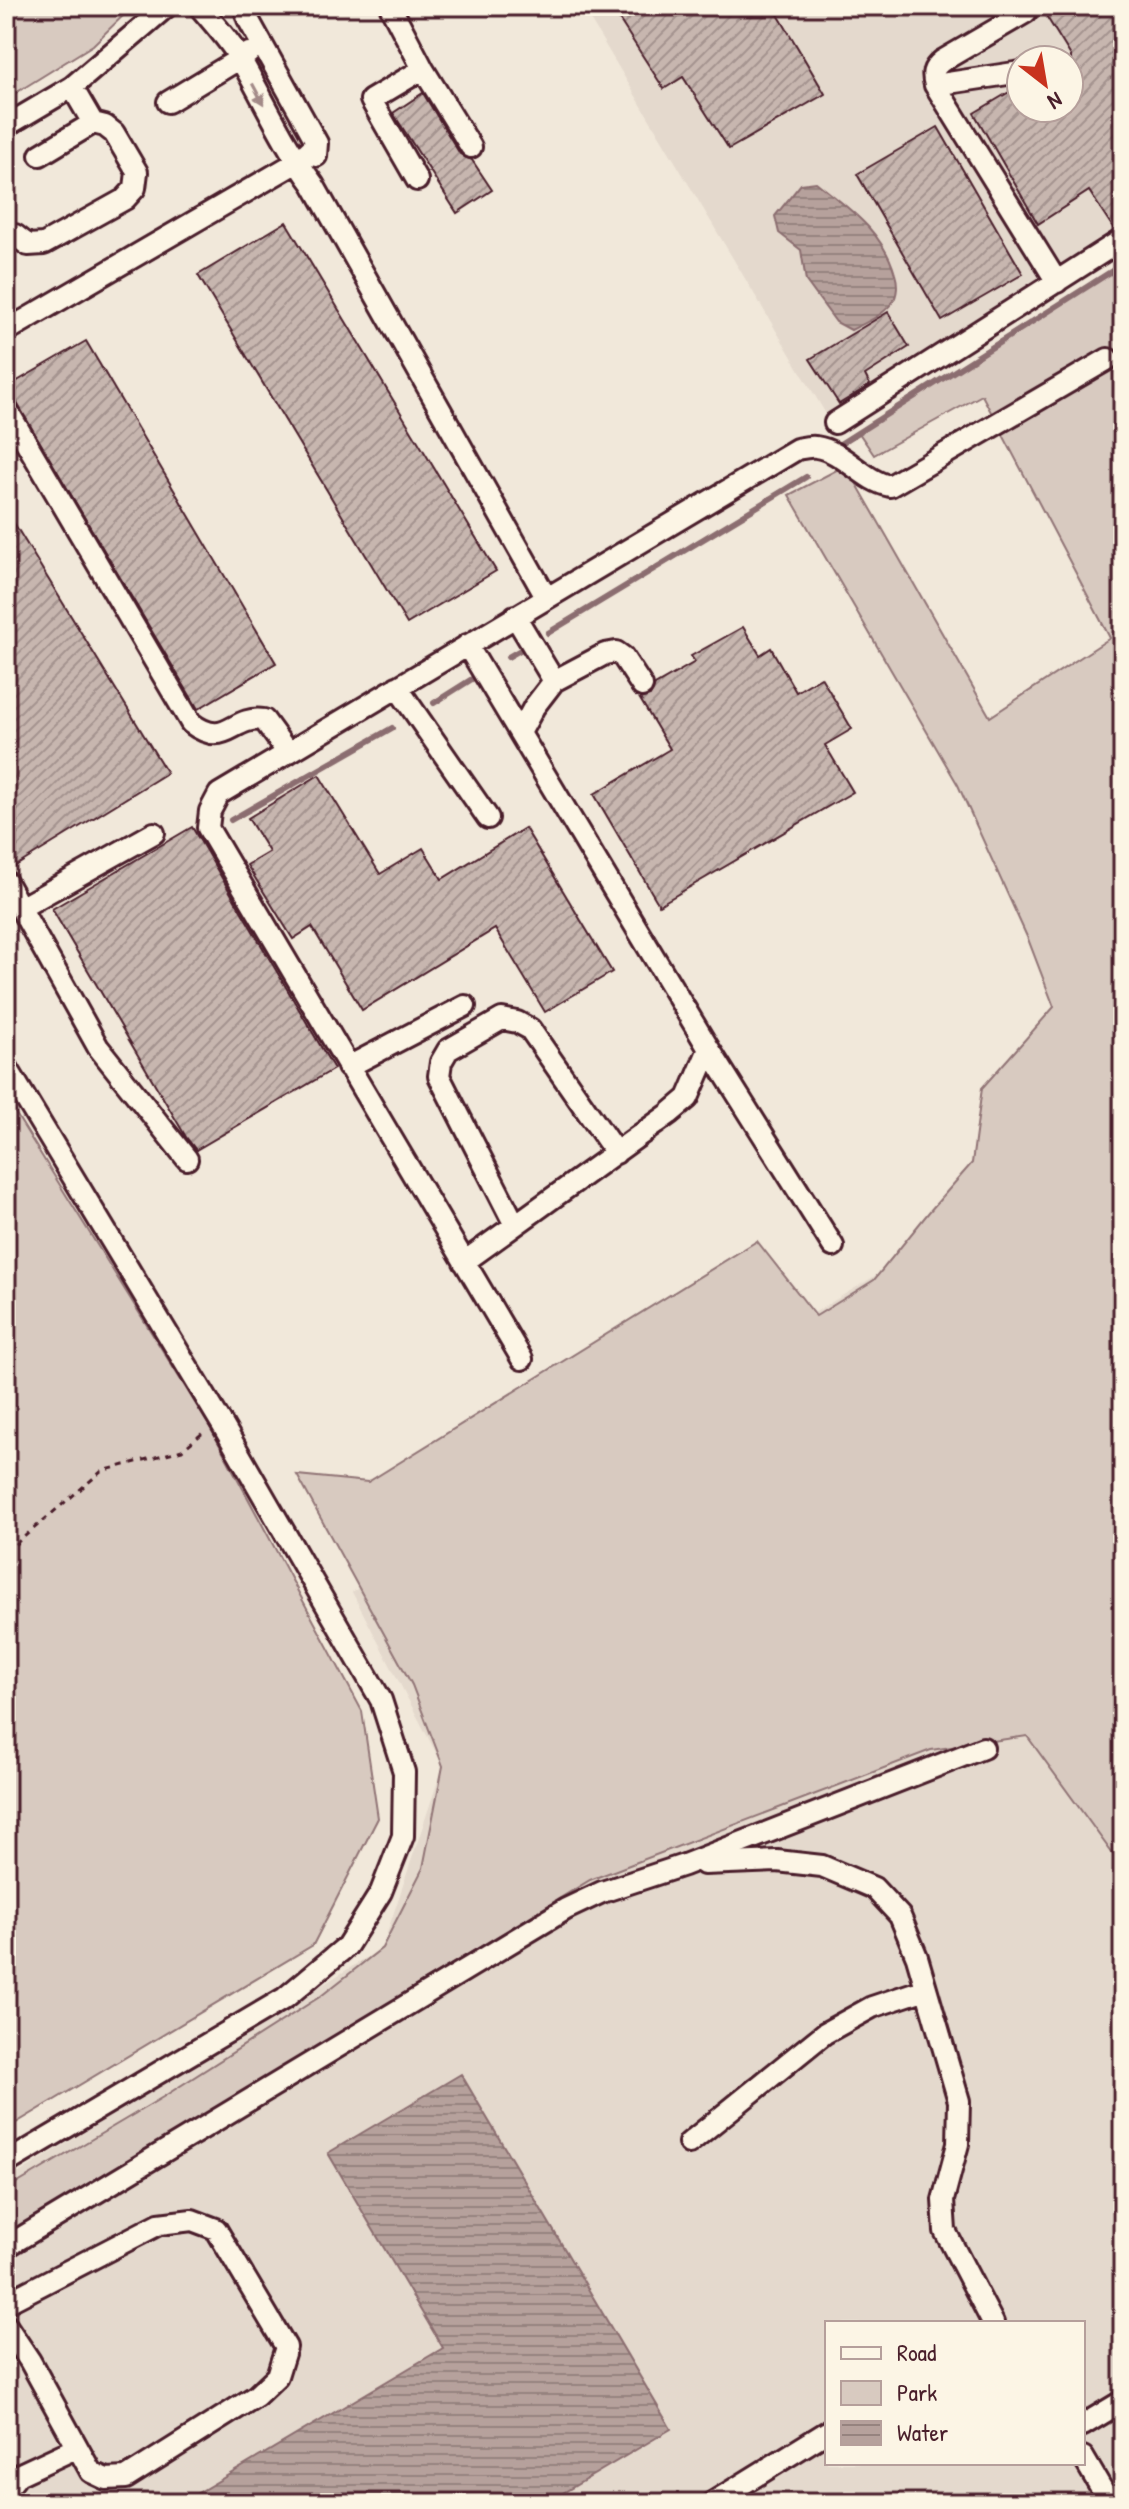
<svg xmlns="http://www.w3.org/2000/svg" width="1129" height="2509" font-family="'Patrick Hand',sans-serif">
  <defs>
    <pattern id="water-rules" width="6" height="5" patternUnits="userSpaceOnUse" patternTransform="scale(2)"><rect width="6" height="5" fill="#b6a19c"/><path d="M0 2.5h6" fill="none" stroke="#96837f"/></pattern>
    <pattern id="building-hatch" width="6" height="6" patternUnits="userSpaceOnUse" patternTransform="scale(2)"><rect width="6" height="6" fill="#c7b6af"/><path d="M-1 1l2-2M0 6l6-6M5 7l2-2" fill="none" stroke="#a4938f"/></pattern>
  </defs>
  <rect width="100%" height="100%" fill="#f1e8da"/>
  <filter id="ink" filterUnits="userSpaceOnUse"><feTurbulence type="fractalNoise" baseFrequency=".0125" numOctaves="2"/><feDisplacementMap in="SourceGraphic" scale="16" xChannelSelector="R" yChannelSelector="G"/><feConvolveMatrix kernelMatrix="1 2 1 2 8 2 1 2 1" color-interpolation-filters="sRGB"/></filter>
  <g filter="url(#ink)">
    <path fill="#e4d9cd" fill-rule="evenodd" d="M582 6H1123V251L838 434ZM1021 60H1069V108H1021Z
      M1123 1126V2503H6V2181L382 1948 443 1766 352 1592ZM827 2323H1083V2463H827Z"/>
    <path fill="#d8cac0" stroke="#917476" stroke-width="2" d="M6 6H133L93 45 6 99Z
      M1123 264V1868L1027 1736 931 1750 590 1880 6 2236V2190L163 2097 321 1996 382 1948 423 1868 443 1766 412 1685 297 1475 368 1482 757 1241 816 1316 874 1280 929 1212 972 1163 982 1088 1054 1007 1028 939 958 785 789 495 846 465 990 717 1110 638 982 395 874 455 859 433Z
      M6 1098 210 1427 362 1711 378 1818 313 1945 6 2129Z"/>
    <path fill="url(#water-rules)" stroke="#8b6d6f" stroke-width="2" d="M816 182C848 208 883 231 895 274 898 283 898 295 892 303 882 316 865 323 851 330L836 322 806 281 801 250 779 233 775 216 801 184Z
      M461 2074 671 2429 546 2503H181L443 2348 328 2153Z"/>
    <g fill="none" stroke-linecap="round" stroke-linejoin="round">
      <path stroke="#8b6d6f" stroke-width="6" d="M840 444 1123 264
        M548 633 806 477
        M508 657 522 649
        M434 703 472 679
        M231 820 392 728"/>
    </g>
    <path fill="url(#building-hatch)" stroke="#4a1f2b" stroke-width="2" d="M624 6H773L825 94 729 149 683 77 664 89 615 13Z
      M1040 6H1123V226L1114 229 1089 191 1038 224 974 113 1021 85V108H1069L1071 56Z
      M423 93 460 154 472 160 492 190 457 213 393 113Z
      M938 127 1023 274 942 321 857 174Z
      M286 222 496 571 407 624 198 275Z
      M888 312 909 347 865 375 870 385 839 404 810 359Z
      M86 341 276 663 198 709 7 387Z
      M6 510 167 773 14 867 6 855Z
      M743 627 760 655 771 648 796 692 821 677 852 729 825 745 853 792 659 905 594 794 670 749 640 699 650 696 655 685 695 662 691 656Z
      M319 775 380 874 423 848 442 879 525 828 612 972 545 1012 495 929 362 1010 312 927 293 939 247 865 269 852 248 818Z
      M192 827 334 1069 196 1150 186 1137 52 909Z"/>
    <g fill="none" stroke-linecap="round" stroke-linejoin="round">
      <g stroke="#4a1f2b" stroke-width="26">
        <path id="minor" d="M199 6C213 23 230 41 241 60 265 102 284 145 313 184L546 597
          M244 6 248 19 317 143 316 156
          M390 6 423 69 471 147
          M1026 12 942 61C932 69 932 74 935 85L1057 282
          M935 85 1021 72
          M168 102 249 53
          M6 126 72 87 167 6
          M40 155 93 123
          M417 180 371 100 423 69
          M15 235 28 245 44 244 125 199 135 188 137 172 114 133 105 126 93 123 72 87
          M6 331 297 162 317 143
          M6 408 191 723C227 750 231 715 264 720L288 753
          M835 423 1123 239
          M515 616 554 681 605 654 616 652 623 657 642 686
          M467 645 709 1049 833 1246
          M397 687 488 818
          M521 731 534 707 554 681
          M6 882 98 1047 187 1159
          M22 907 154 833
          M6 1066 222 1424 381 1700 404 1772 403 1836 381 1892 347 1946 285 1998 6 2163
          M348 1067 465 1006
          M515 1225 439 1076 441 1062 448 1050 502 1019 517 1022 530 1029 616 1153
          M464 1262 669 1114 688 1098 709 1049
          M522 1359 208 828 210 811 219 794 797 449C802 448 810 446 816 447 844 451 863 481 890 486L1108 359
          M704 1864 777 1861 822 1866 874 1888 900 1916 917 1957 959 2101 958 2144 943 2200 945 2231 993 2323
          M689 2143 825 2033 872 2007 926 1989
          M6 2247 566 1909 602 1892 684 1865 983 1748
          M6 2303 159 2224 192 2220 216 2229 286 2347 277 2376 256 2396 126 2478 106 2479 91 2472 30 2361 6 2325
          M1083 2425 1123 2401
          M1083 2457 1110 2503
          M6 2490 18 2475 76 2448
          M712 2503 827 2432"/>
      </g>
      <path stroke="#4a1f2b" stroke-width="3" stroke-dasharray="6 6" stroke-linecap="butt" d="M6 1552 102 1471 182 1450 204 1432"/>
      <use href="#minor" stroke="#fcf5e5" stroke-width="20"/>
    </g>
    <defs><path id="oneway-solid" d="M-6-.8H1V-3.2L6.5 0L1 3.2V.8H-6Z" transform="scale(2)"/></defs>
    <use fill="#a38a88" href="#oneway-solid" transform="translate(258 94) rotate(62)"/>
  </g>
  <rect width="1129" height="2509" fill="none" stroke="#fcf5e5" stroke-width="32"/>
  <rect x="16" y="16" width="1097" height="2477" fill="none" stroke="#4a1f2b" stroke-width="3" filter="url(#ink)"/>
  <rect x="825" y="2321" width="260" height="144" fill="#fcf5e5" stroke="#b59f9b" stroke-width="2"/>
  <rect x="841" y="2347" width="40" height="12" fill="#fcf5e5" stroke="#b59f9b" stroke-width="2"/>
  <text x="897" y="2361" font-size="24" fill="#4a1f2b">Road</text>
  <rect x="841" y="2381" width="40" height="24" fill="#d8cac0" stroke="#b59f9b" stroke-width="2"/>
  <text x="897" y="2401" font-size="24" fill="#4a1f2b">Park</text>
  <rect x="841" y="2421" width="40" height="24" fill="url(#water-rules)" stroke="#b59f9b" stroke-width="2"/>
  <text x="897" y="2441" font-size="24" fill="#4a1f2b">Water</text>
  <g transform="translate(1045 84) rotate(149)"><circle r="38" fill="#fcf5e5" stroke="#b59f9b" stroke-width="2"/>
  <path d="M0-6L14 30L0 20L-14 30Z" fill="#c8321e"/>
  <text y="-12" font-size="22" font-weight="bold" text-anchor="middle" fill="#4a1f2b">N</text>
  </g>
</svg>
